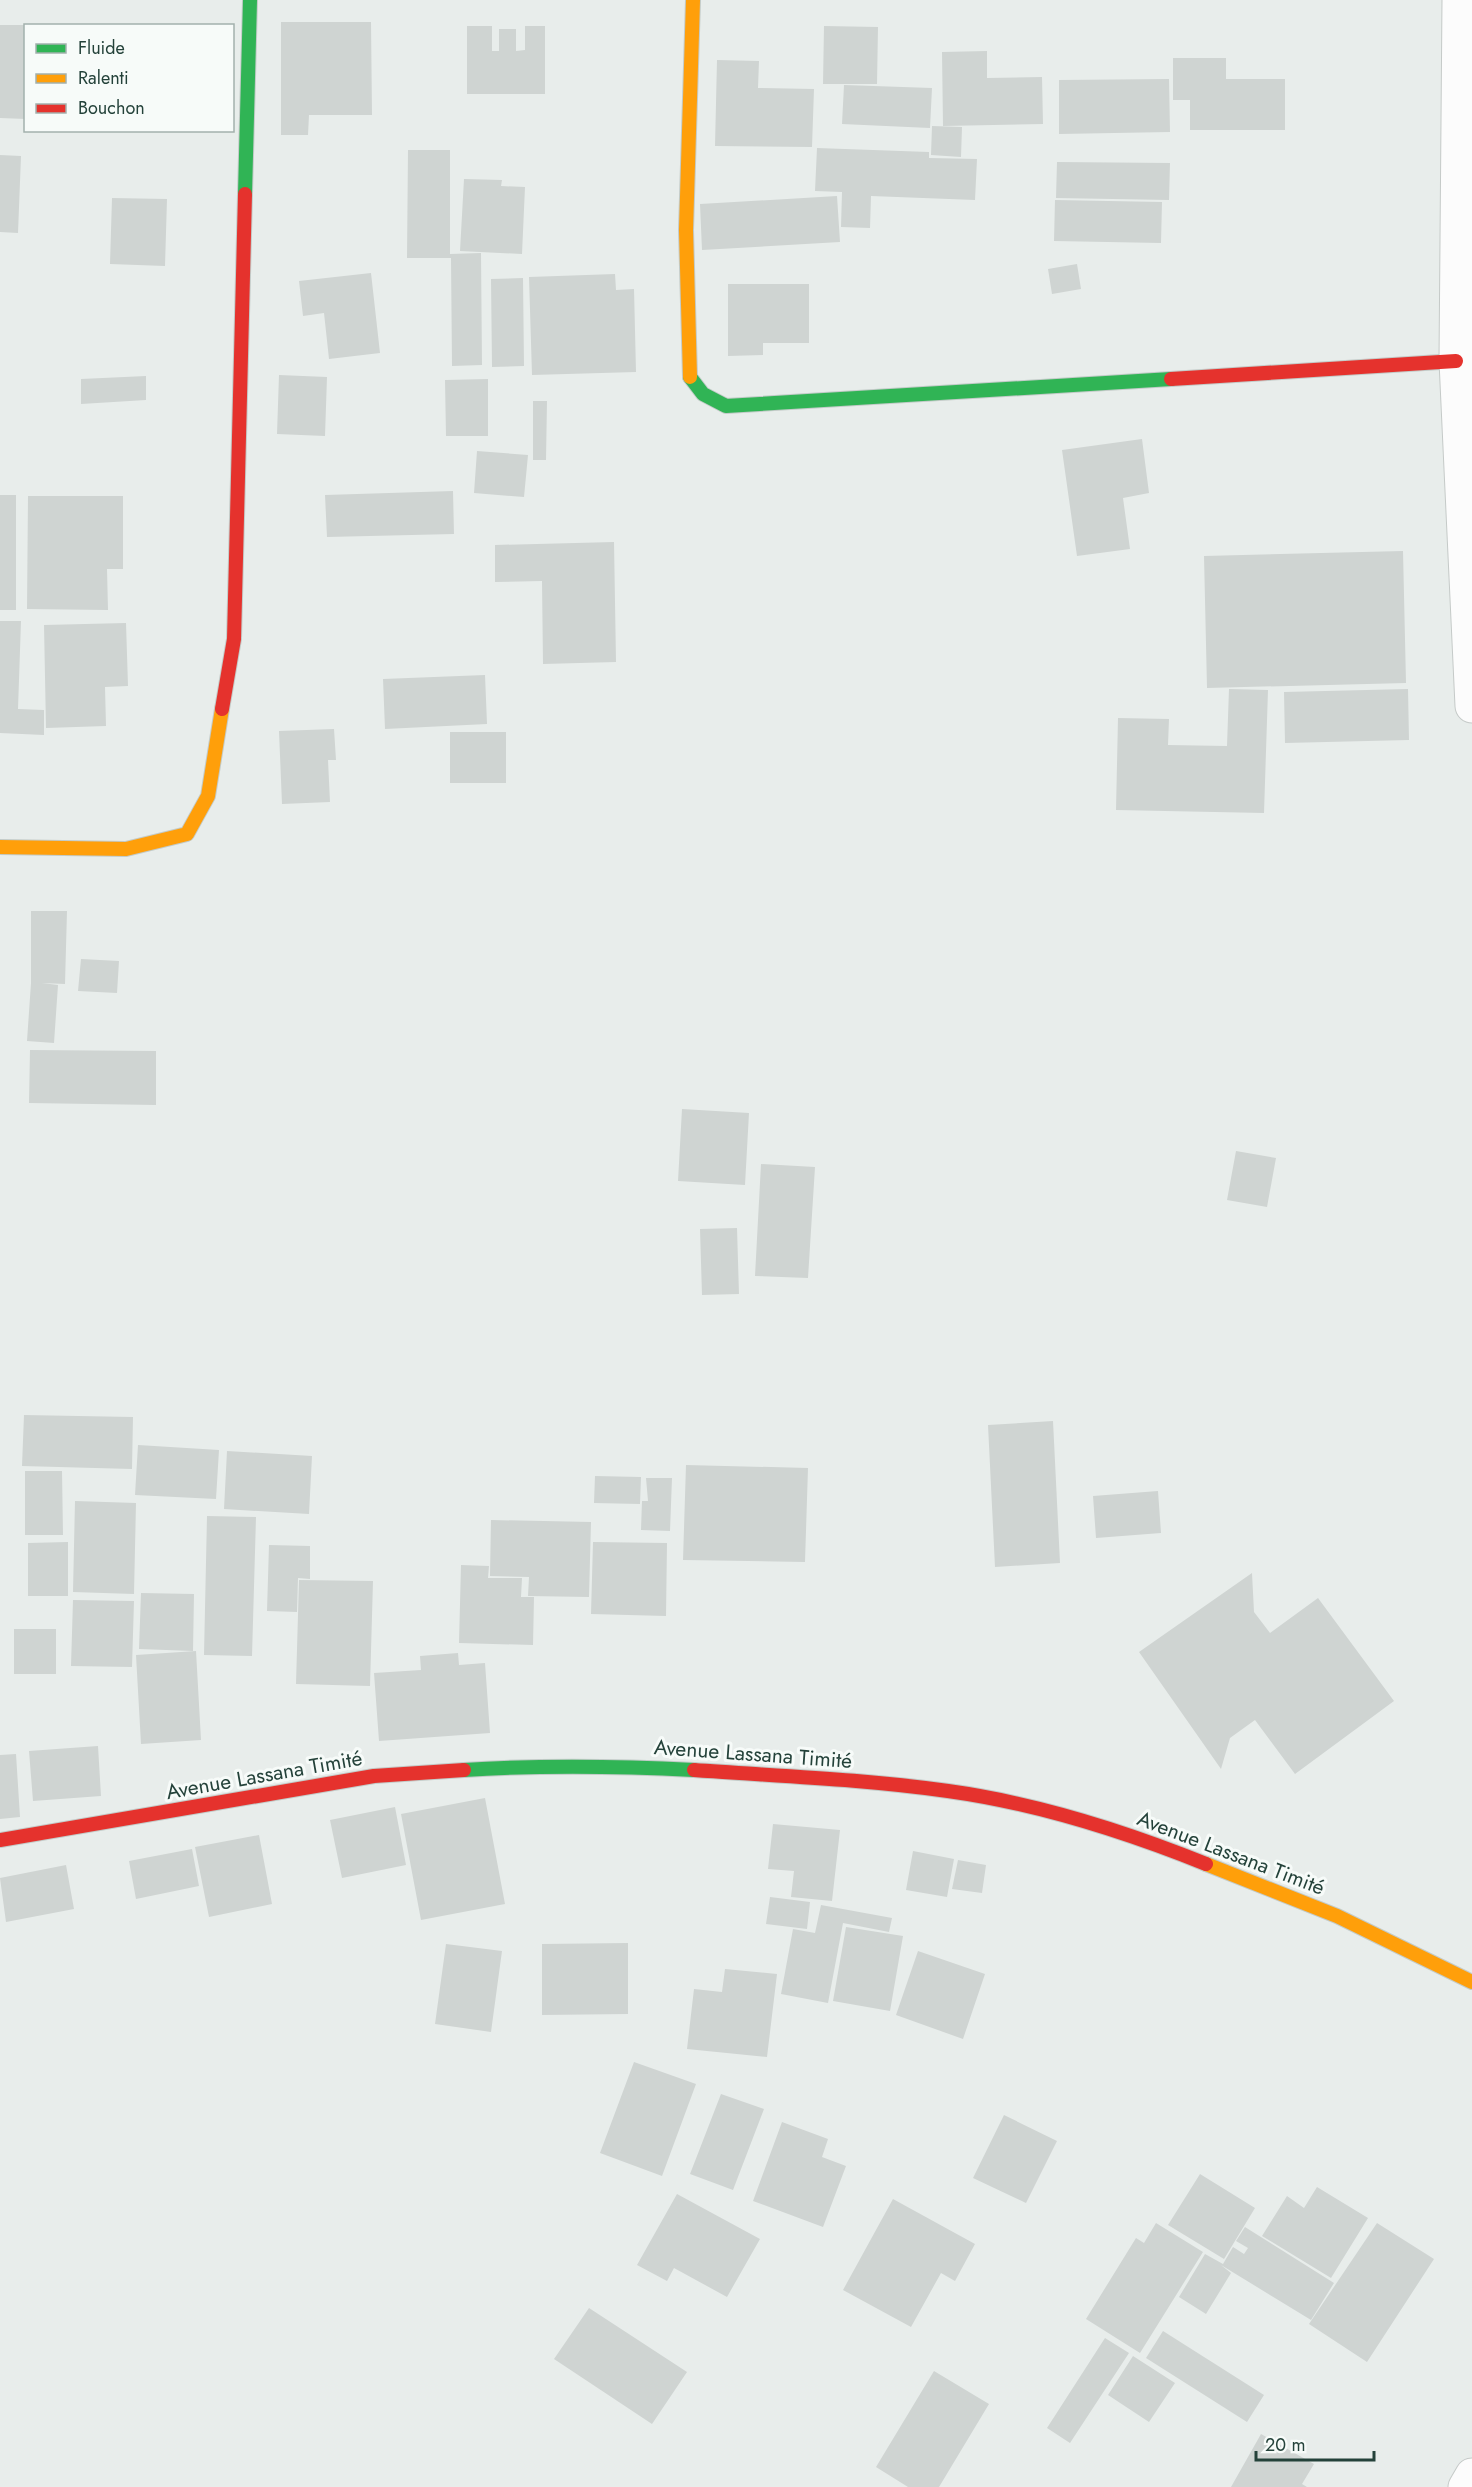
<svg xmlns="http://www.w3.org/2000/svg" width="1472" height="2487" font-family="Jost,sans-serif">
  <rect width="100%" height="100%" fill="#e8edeb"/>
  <path fill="#cfd4d2" d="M281 22H371L372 115H309L308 135H281Z
    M0 25H26V119L0 118Z
    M467 26H492V51H499V29H516V51L525 50V26H545V94H467Z
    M824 26 878 27 877 84H823Z
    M987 51V78L1042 77 1043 124 943 126 942 52Z
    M1173 58H1226V79H1285V130H1190V100H1173Z
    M717 60 759 61 758 88 814 89 812 147 715 146Z
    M1169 79 1170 132 1059 134V80Z
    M844 85 932 88 930 128 842 124Z
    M932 126 962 127 961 157 931 155Z
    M817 148 929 152V158L977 159 975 200 871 196 870 228 841 227 842 192 815 191Z
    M408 150H450V254L481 253 482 365 452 366 451 258H407Z
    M0 155 21 156 18 233 0 232Z
    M1057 162 1170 163 1169 200 1056 198Z
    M464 179 502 180 501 186 525 187 522 254 460 251Z
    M837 196 840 242 702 250 700 204Z
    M112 198 167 199 165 266 110 264Z
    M1055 200 1162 202 1161 243 1054 241Z
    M1077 264 1081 289 1052 294 1048 269Z
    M371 273 380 353 329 359 324 313 303 316 299 281Z
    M615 274 616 290 634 289 636 372 532 375 529 277Z
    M523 278 524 366 492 367 491 279Z
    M728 284H809V343H763V355L728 356Z
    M279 375 327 377 325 436 277 434Z
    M146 376V400L81 404V379Z
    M488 379V436H446L445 380Z
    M533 401H547L546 460H533Z
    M1142 439 1149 493 1123 498 1130 549 1077 556 1062 450Z
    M477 451 528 455 524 497 474 493Z
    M453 491 454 534 327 537 325 495Z
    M0 495H16V610H0Z
    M28 496H123V569H107L108 610 27 609Z
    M614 542 616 662 543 664 542 581 495 582V545Z
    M1403 551 1406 683 1207 688 1204 556Z
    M0 621H21L18 709 44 710V735L0 733Z
    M126 623 128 686 105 687 106 726 46 728 44 625Z
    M485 675 487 724 385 729 383 679Z
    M1229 689 1268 690 1264 813 1116 810 1118 718 1169 719 1168 745 1227 746Z
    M1408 689 1409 740 1285 743 1284 692Z
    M334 729 336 760H328L330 802 282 804 279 731Z
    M450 732H506V783H450Z
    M31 911H67L65 984 42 983 58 985 54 1043 27 1041 31 983Z
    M81 959 119 961 117 993 78 991Z
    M30 1050 156 1051V1105L29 1103Z
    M682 1109 749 1113 745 1185 678 1181Z
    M1236 1151 1276 1158 1267 1207 1227 1200Z
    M761 1164 815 1167 808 1278 755 1276Z
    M737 1228 739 1294 702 1295 700 1229Z
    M24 1415 133 1417 132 1469 22 1466Z
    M1053 1421 1060 1563 995 1567 988 1425Z
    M138 1445 219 1450 216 1499 135 1495Z
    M227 1451 312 1456 309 1514 224 1509Z
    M686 1465 808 1468 805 1562 683 1560Z
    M25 1471H62L63 1535H25Z
    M595 1476 641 1477 640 1504 594 1503Z
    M646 1478H672L670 1531 641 1530 642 1501H648Z
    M1158 1491 1161 1533 1096 1538 1093 1496Z
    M75 1501 136 1503 134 1594 73 1592Z
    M207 1516 256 1517 252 1656 204 1655Z
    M491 1520 591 1522 589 1597 528 1596 529 1577 490 1576Z
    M68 1542V1596H28V1543Z
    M593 1542 667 1543 666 1616 591 1614Z
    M269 1545 310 1546V1579L298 1578 297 1612 267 1611Z
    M461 1565 489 1566 488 1578H522L521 1597H534L533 1645 459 1643Z
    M1252 1573 1254 1612 1270 1633 1318 1598 1394 1701 1295 1774 1255 1720 1230 1738 1221 1769 1139 1652Z
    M299 1580 373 1581 370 1686 296 1684Z
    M141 1593 194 1594 193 1651 139 1649Z
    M73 1600 134 1601 132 1667 71 1666Z
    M14 1629H56V1674H14Z
    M196 1651 201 1740 141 1744 136 1655Z
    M458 1653 459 1665 485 1663 490 1733 379 1741 374 1673 421 1670 420 1656Z
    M98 1746 101 1796 33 1801 29 1751Z
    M16 1754 20 1817 0 1819V1755Z
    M485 1798 505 1904 421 1920 401 1814Z
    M395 1807 406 1865 342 1878 330 1820Z
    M773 1824 840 1830 832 1901 791 1897 794 1871 768 1869Z
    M259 1835 272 1904 209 1917 195 1847Z
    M192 1849 199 1886 136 1899 129 1861Z
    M913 1851 954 1859 947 1897 906 1890Z
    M958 1860 986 1865 982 1893 952 1889Z
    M66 1865 74 1909 6 1922 0 1878Z
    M770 1897 810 1902 807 1929 766 1924Z
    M821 1905 892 1918 889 1932 843 1923 828 2003 781 1994 793 1929 815 1933Z
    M846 1927 903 1936 890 2011 833 2001Z
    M628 1943V2014L542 2015V1944Z
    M446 1944 502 1951 491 2032 435 2024Z
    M918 1951 985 1974 963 2039 896 2015Z
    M725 1969 777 1974 767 2057 687 2049 694 1989 722 1992Z
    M634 2062 696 2084 662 2176 600 2153Z
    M721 2094 764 2109 733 2190 690 2174Z
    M1004 2115 1057 2141 1026 2203 973 2178Z
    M782 2122 828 2139 822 2157 846 2166 823 2227 753 2201Z
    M1200 2174 1255 2208 1224 2259 1168 2225Z
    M1317 2187 1368 2218 1331 2278 1262 2236 1287 2196 1304 2208Z
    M677 2194 760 2239 727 2297 674 2268 667 2281 637 2265Z
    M893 2199 975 2244 955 2281 941 2273 911 2327 843 2290Z
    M1156 2223 1203 2252 1140 2353 1086 2319 1136 2238 1144 2243Z
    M1377 2223 1434 2259 1367 2362 1309 2324Z
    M1245 2227 1334 2283 1311 2320 1221 2265 1231 2273 1206 2314 1179 2297 1205 2254 1223 2264 1233 2247 1244 2254 1248 2248 1236 2241Z
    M589 2308 687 2372 652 2424 554 2359Z
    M1163 2331 1264 2395 1247 2422 1146 2358Z
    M1105 2338 1129 2353 1070 2443 1047 2428Z
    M1133 2356 1175 2383 1149 2422 1108 2395Z
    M934 2371 989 2404 939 2487H908L876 2467Z
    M1261 2434 1314 2464 1302 2484 1307 2487H1231Z"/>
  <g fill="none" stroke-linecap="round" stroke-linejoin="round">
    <g stroke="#c5cac8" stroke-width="35">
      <path id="street" d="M1459 0 1456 361 1472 706
        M1465 2487 1472 2475"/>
    </g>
    <g stroke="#c3cbc8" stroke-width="16">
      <path id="fast" d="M245 194 250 0
        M690 377 703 394 726 406 1171 379
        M464 1770C541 1765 617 1766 694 1770"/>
    </g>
    <g stroke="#c3cbc8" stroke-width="16">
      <path id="slow" d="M690 377 686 230 693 0
        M0 847 126 849 187 834 208 796 222 709
        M1206 1864 1337 1916 1472 1982"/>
    </g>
    <g stroke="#c3cbc8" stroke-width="16">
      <path id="jam" d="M1171 379 1456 361
        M222 709 234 639 245 194
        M694 1770C778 1776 864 1779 948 1791 1035 1803 1124 1831 1206 1864
        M0 1840 374 1776 464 1770"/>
    </g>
    <use href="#street" stroke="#fcfcfc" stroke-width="33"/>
    <use href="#fast" stroke="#30b455" stroke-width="14"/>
    <use href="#slow" stroke="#ff9f0a" stroke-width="14"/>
    <use href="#jam" stroke="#e5322d" stroke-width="14"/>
  </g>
  <g text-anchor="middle" stroke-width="6" stroke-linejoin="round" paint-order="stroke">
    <g font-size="21" fill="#24423a" stroke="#f7fbf9">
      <text transform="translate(753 1754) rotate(4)" y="7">Avenue Lassana Timité</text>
      <text transform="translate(264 1775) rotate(-10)" y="7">Avenue Lassana Timité</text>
      <text transform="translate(1231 1853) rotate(21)" y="7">Avenue Lassana Timité</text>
    </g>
  </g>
  <rect x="24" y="24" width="210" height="108" fill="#f7fbf9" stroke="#a3b1ad" stroke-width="1.5"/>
  <rect x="36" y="44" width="30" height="9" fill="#30b455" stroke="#a3b1ad" stroke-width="1.5"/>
  <text x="78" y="54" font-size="18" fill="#24423a">Fluide</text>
  <rect x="36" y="74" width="30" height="9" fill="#ff9f0a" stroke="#a3b1ad" stroke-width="1.5"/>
  <text x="78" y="84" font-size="18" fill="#24423a">Ralenti</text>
  <rect x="36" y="104" width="30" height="9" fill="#e5322d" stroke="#a3b1ad" stroke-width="1.5"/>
  <text x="78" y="114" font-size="18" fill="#24423a">Bouchon</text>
  <path d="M1256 2451v9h118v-9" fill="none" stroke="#24423a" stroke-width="3"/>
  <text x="1265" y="2451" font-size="18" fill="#24423a" stroke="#f7fbf9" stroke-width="4.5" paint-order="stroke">20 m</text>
</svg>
